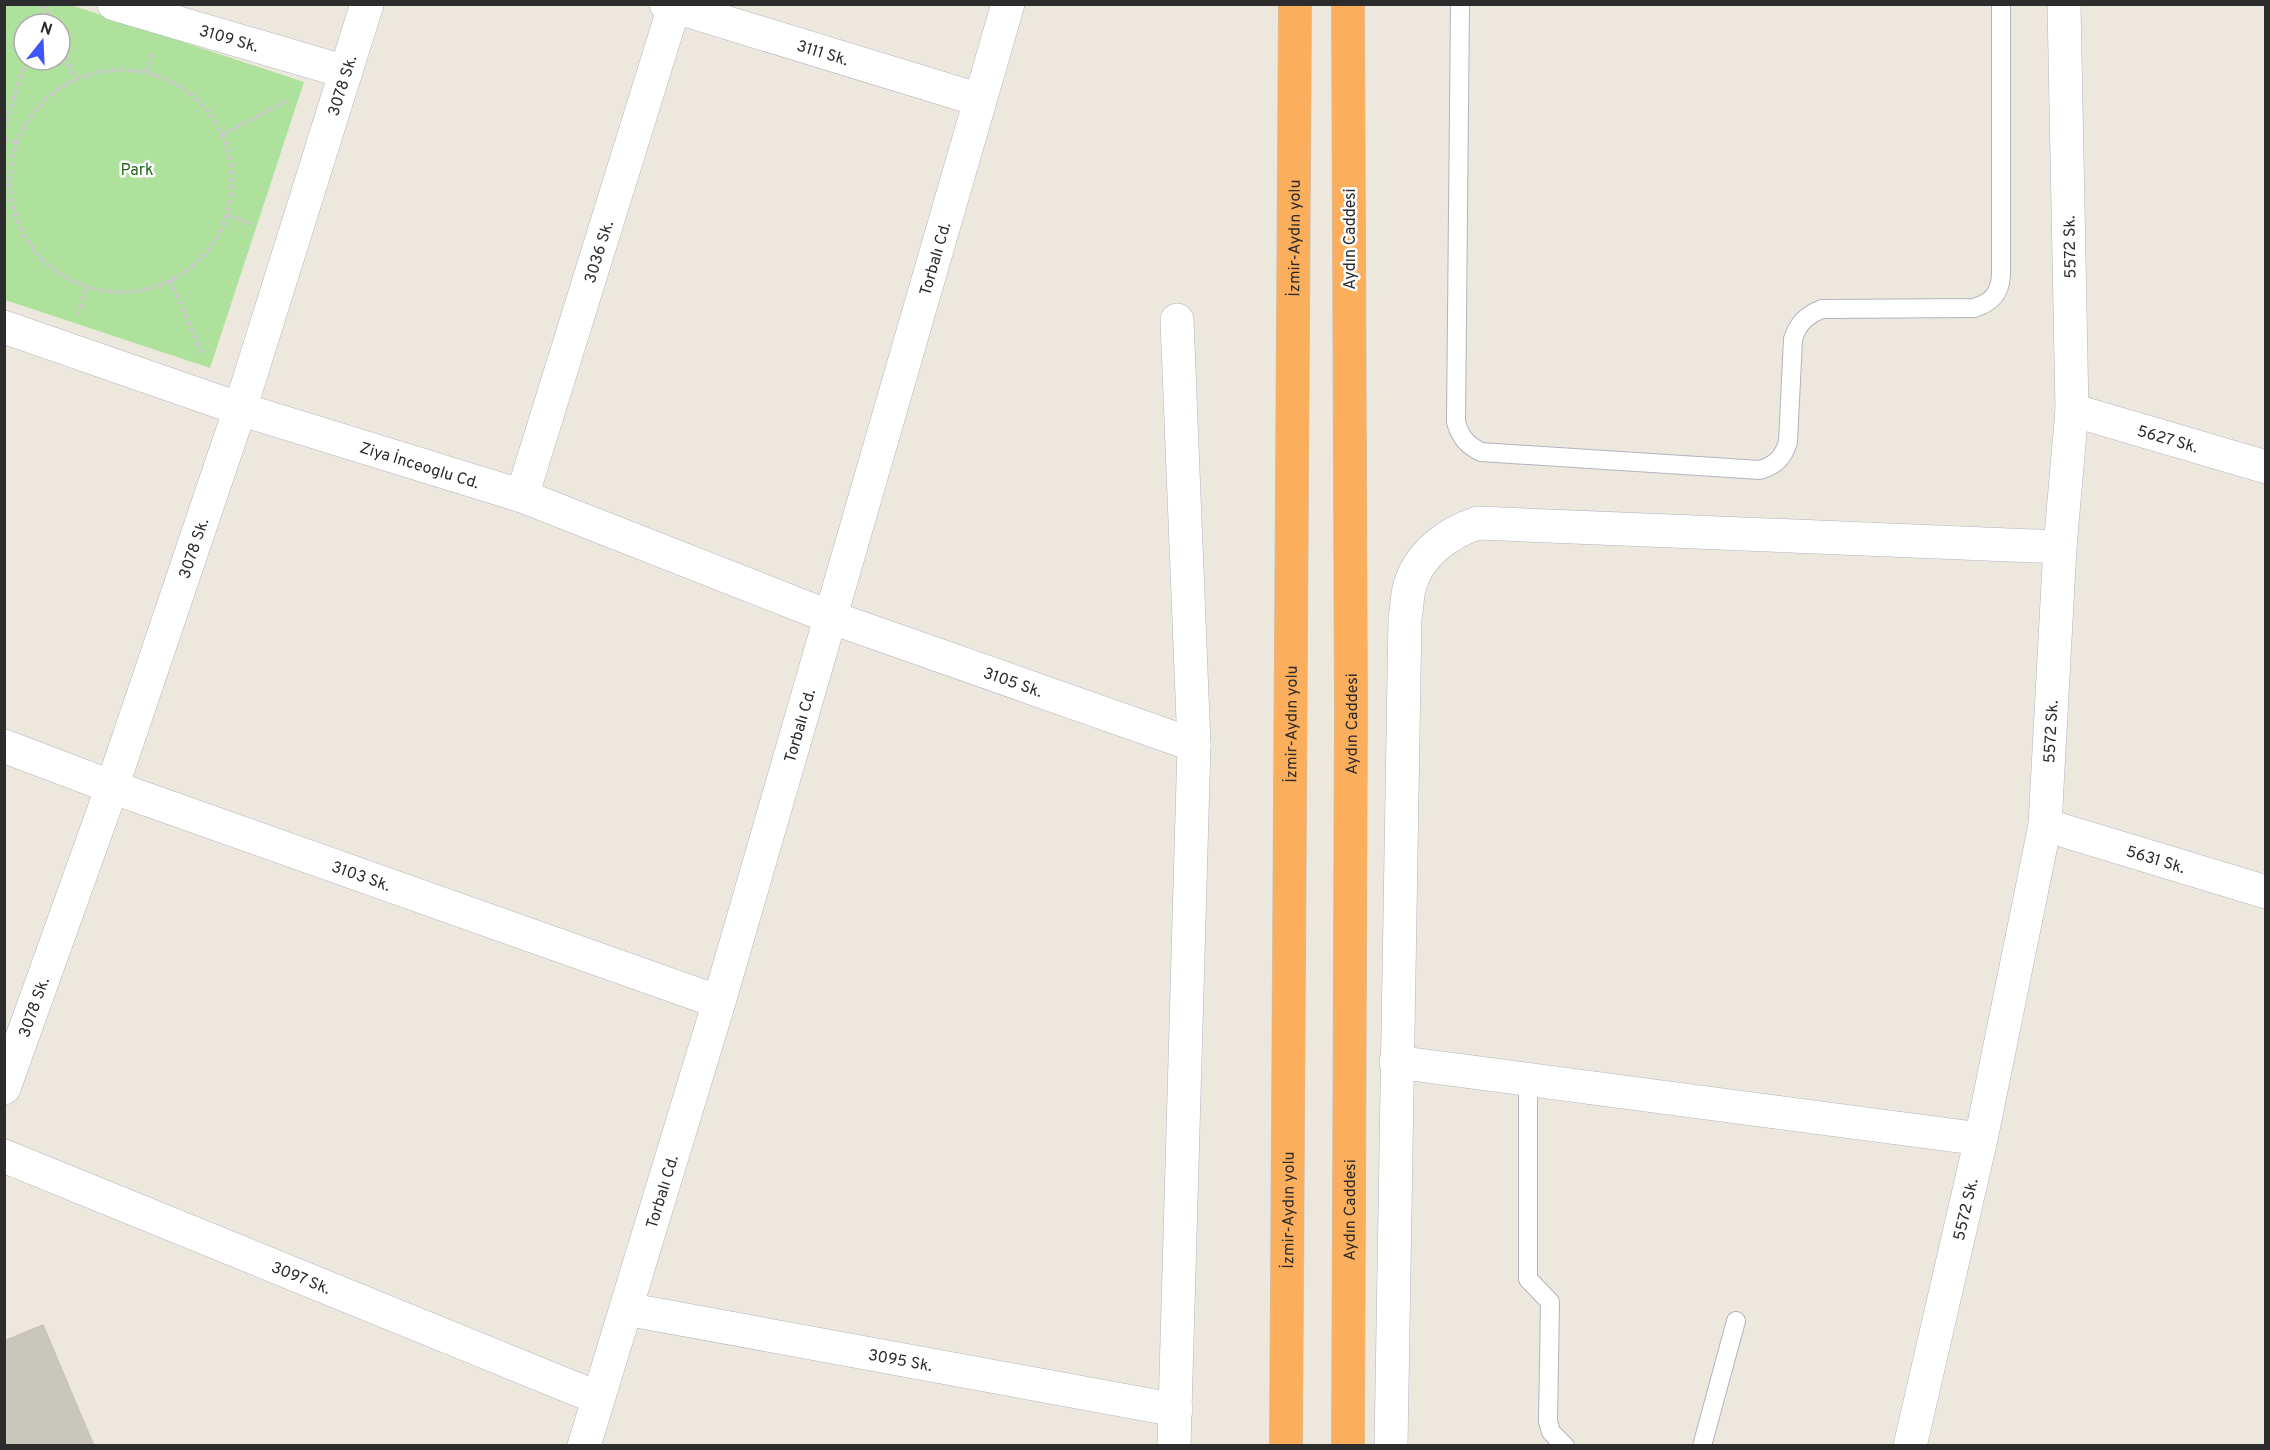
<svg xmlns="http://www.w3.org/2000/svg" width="2270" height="1450" font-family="Overpass,sans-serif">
  <rect width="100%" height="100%" fill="#ede8de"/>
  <path fill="#aee29c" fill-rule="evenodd" d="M5 5H71L304 82 210 368 5 300ZM24 24H60V60H24Z"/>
  <path fill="#c9c6bd" stroke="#c9c4b8" stroke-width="1.5" d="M43 1325 94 1446H4V1341Z"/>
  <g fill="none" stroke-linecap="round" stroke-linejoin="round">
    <g stroke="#b2b3bf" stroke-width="20">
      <path id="lane" d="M1460 4 1456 422C1460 437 1467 445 1481 452L1760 470C1776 465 1783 458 1788 442L1793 339C1798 323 1807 315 1822 309L1974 308C1991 303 2000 294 2001 275V4
        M1528 1080V1279L1550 1302 1548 1421 1551 1432 1565 1446
        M1702 1446 1736 1321"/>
    </g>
    <g stroke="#b2b3bf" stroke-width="34">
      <g id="street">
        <path id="s1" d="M114 4 346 72"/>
        <path id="s2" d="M666 4 980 100"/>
        <path id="s3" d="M4 327 240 409 522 496 830 617 1194 745"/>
        <path id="s4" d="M2072 410 2266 467"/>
        <path id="s5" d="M522 496 674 7"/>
        <path id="s6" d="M4 746 112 787 719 1002"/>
        <path id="s7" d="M2045 825 2266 892"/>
        <path d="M1396 1062 1981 1139"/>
        <path id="s8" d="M4 1088 112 787 240 409 367 4"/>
        <path id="s9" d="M4 1156 598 1398"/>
        <path id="s10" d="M626 1309 1176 1410"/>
        <path d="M1174 1446 1194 745 1177 320"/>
        <path d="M1391 1446 1405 618C1407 608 1407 598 1409 589 1417 555 1447 533 1478 523L2060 547"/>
        <path id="s11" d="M1910 1446 1981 1139 2045 825 2060 547 2072 410 2064 4"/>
      </g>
    </g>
    <g stroke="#b2b3bf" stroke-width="34">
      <g id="secondary">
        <path id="s12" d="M584 1446 719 1002 1008 4"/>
      </g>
    </g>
    <g stroke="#c8c8c8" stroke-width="34">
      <g id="highway">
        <path id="s13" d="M1286 1446 1295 4"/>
        <path id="s14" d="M1348 1446 1351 709 1348 4"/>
      </g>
    </g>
    <path stroke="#c8c8c8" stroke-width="4" stroke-dasharray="4.5 3" stroke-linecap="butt" d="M44 4 52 24
      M38 24 44 5
      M60 43 75 78
      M10 181a111 111 0 1 1 222 0a111 111 0 1 1-222 0Z
      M147 72 154 51
      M4 129 26 60
      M222 135 286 101
      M4 139 16 143
      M227 215 251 224
      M170 280 203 355
      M78 315 86 288"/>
    <use href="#lane" stroke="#fff" stroke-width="18"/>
    <use href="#street" stroke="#fff" stroke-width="33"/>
    <use href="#secondary" stroke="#fff" stroke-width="33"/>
    <use href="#highway" stroke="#fbae5b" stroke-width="33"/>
  </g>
  <g text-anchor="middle" stroke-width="5" stroke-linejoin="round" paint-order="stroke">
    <g font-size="16" fill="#2c2c2c" stroke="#fff">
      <text dy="6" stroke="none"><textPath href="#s1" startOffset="120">3109 Sk.</textPath></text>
      <text dy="6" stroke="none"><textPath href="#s2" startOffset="164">3111 Sk.</textPath></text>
      <text dy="6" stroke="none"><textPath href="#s8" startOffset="1058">3078 Sk.</textPath></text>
      <text dy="6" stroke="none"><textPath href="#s13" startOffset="1208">İzmir-Aydın yolu</textPath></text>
      <text transform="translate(1349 239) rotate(-90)" y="6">Aydın Caddesi</text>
      <text transform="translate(2069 247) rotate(-91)" y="6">5572 Sk.</text>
      <text dy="6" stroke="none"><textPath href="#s5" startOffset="256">3036 Sk.</textPath></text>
      <text dy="6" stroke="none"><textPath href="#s12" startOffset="1238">Torbalı Cd.</textPath></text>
      <text dy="6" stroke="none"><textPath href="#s4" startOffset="100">5627 Sk.</textPath></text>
      <text dy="6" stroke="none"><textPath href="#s3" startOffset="438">Ziya İnceoglu Cd.</textPath></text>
      <text dy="6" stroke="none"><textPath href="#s8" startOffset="572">3078 Sk.</textPath></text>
      <text dy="6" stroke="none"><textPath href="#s3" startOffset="1070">3105 Sk.</textPath></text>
      <text dy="6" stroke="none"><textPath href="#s13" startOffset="722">İzmir-Aydın yolu</textPath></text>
      <text dy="6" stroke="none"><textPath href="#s14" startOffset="722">Aydın Caddesi</textPath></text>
      <text dy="6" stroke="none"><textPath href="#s12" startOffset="752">Torbalı Cd.</textPath></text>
      <text dy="6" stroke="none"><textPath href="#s11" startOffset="729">5572 Sk.</textPath></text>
      <text dy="6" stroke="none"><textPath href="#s7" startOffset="116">5631 Sk.</textPath></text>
      <text dy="6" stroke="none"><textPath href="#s6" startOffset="380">3103 Sk.</textPath></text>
      <text dy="6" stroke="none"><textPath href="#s8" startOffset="86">3078 Sk.</textPath></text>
      <text dy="6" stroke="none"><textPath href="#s12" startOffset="266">Torbalı Cd.</textPath></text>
      <text dy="6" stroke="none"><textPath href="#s11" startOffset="243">5572 Sk.</textPath></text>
      <text dy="6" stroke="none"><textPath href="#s13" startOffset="236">İzmir-Aydın yolu</textPath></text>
      <text dy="6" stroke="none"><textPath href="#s14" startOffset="236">Aydın Caddesi</textPath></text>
      <text dy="6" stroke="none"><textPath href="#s9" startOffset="321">3097 Sk.</textPath></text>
      <text dy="6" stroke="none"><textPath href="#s10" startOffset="279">3095 Sk.</textPath></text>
    </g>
    <g font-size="16" fill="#25681c" stroke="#fff">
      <text x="137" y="175">Park</text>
    </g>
  </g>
  <rect width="2270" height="1450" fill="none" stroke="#2c2c2c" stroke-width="12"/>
  <g transform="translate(42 42) rotate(18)"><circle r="28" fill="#ffffff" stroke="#ababab" stroke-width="1.5"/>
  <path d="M0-4.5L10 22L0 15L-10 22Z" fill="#4154f7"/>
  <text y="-9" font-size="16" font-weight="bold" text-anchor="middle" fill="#2c2c2c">N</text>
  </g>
</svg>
